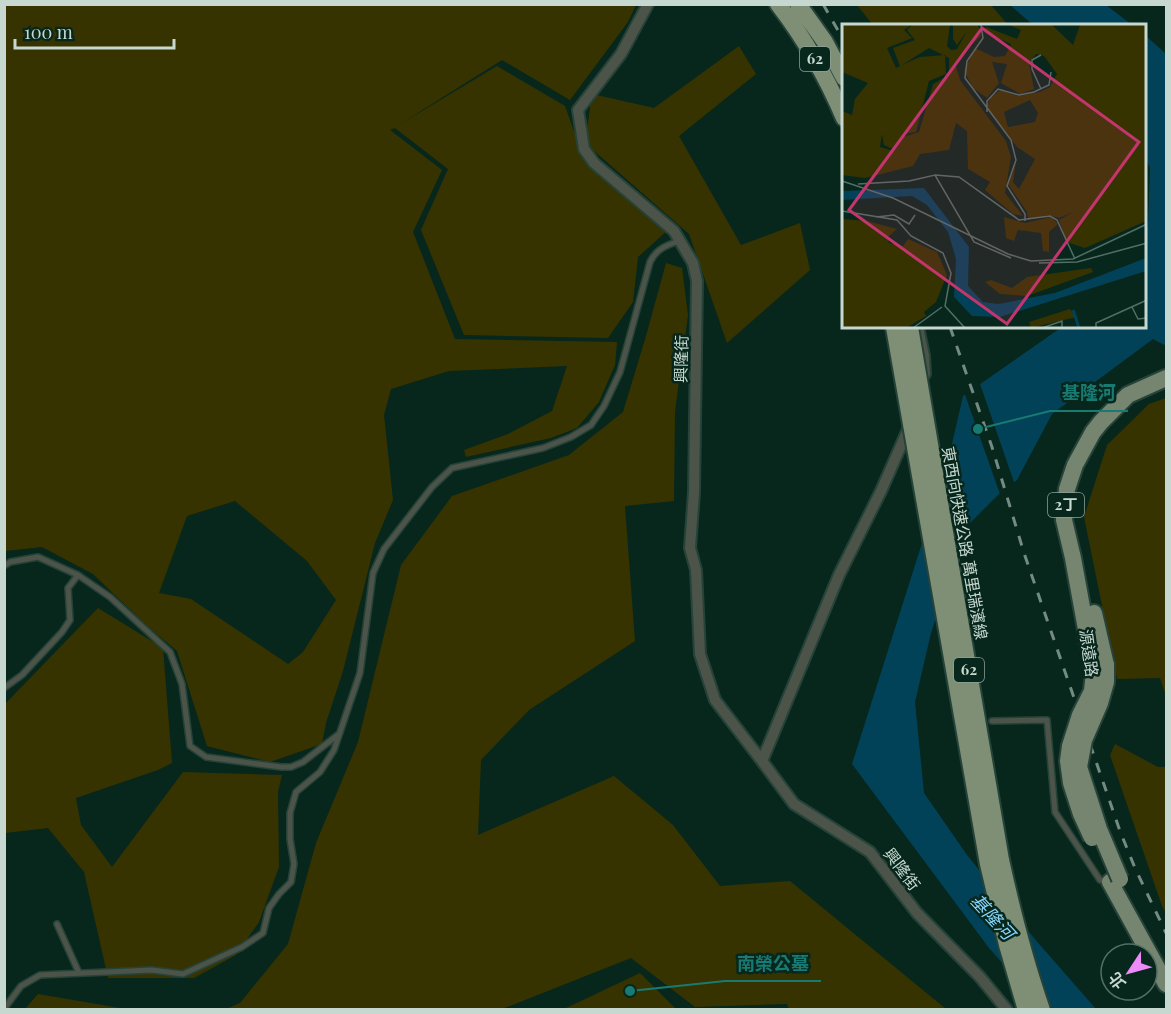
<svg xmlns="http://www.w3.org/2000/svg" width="1171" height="1014" font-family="'Playfair Display','Noto Sans TC',serif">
  <rect width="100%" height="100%" fill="#07271c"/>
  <path fill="#373300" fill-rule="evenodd" d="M5 5H636L628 22 570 100 502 60 397 126 497 66 565 106 585 162 668 230 638 257 633 302 608 338 464 335 421 230 448 169 395 128 390 130 442 170 413 232 455 339 617 342 615 365 599 402 577 428 551 438 466 457 464 450 508 434 552 411 567 366 449 371 391 389 384 415 393 500 375 543 343 671 326 723 322 744 270 762 207 746 177 651 145 624 93 574 42 547 5 551ZM235 501 307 561 336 600 303 652 288 664 191 599 159 593 187 516Z
    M857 5H991L1008 25H873Z
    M739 46 756 74 679 136 741 245 800 223 810 270 727 343 689 234 585 143 592 94 654 108Z
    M666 263 682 268 688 315 675 411 674 501 625 506 635 641 529 710 481 760 478 835 614 776 673 825 720 886 790 881 946 1009 789 1010 787 1004 695 1007 631 958 502 1009 307 1010 303 1008 300 1010 226 1009 240 1003 288 944 316 843 358 742 401 565 452 496 569 455 623 412 646 336Z
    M1166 398V696L1160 678 1117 679 1084 517 1107 445 1149 404Z
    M98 608 163 648 172 763 158 770 76 798 81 825 112 867 183 772 282 775 278 792 279 867 259 922 236 955 194 978H108L84 872 48 828 5 833 4 705Z
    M1115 744 1158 767H1166V913L1162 906 1110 755Z
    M640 973 676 1009H564Z
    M38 994 126 1009H25Z"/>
  <path fill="#024259" d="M1010 5H1106L1132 25H1033Z
    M1146 36 1166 54V343L1164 345 1153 339 1052 414 1017 480 999 494 961 532 930 637 915 702 924 793 967 855 1033 937 1096 1009H1043L989 948 852 764 948 461 963 396 1062 327H1146V232L1148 225 1150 168 1146 159Z"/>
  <path fill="#07271c" d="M979 381 1015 485 1001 497 964 392Z"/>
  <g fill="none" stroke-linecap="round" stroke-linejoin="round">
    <g stroke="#264339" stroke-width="8">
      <path id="service" d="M4 566 10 562 38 557 78 575 110 597 170 652 182 684 190 746 206 757 281 767H291L303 762 339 734
        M4 688 22 675 62 632 70 620 68 588 78 575
        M992 721 1047 720 1055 812 1100 880 1107 881
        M57 924 79 973
        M4 1009 21 986 40 975 152 970 183 974 242 947 263 933 269 908 279 894 291 882 294 864 290 839V813L296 792 320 772 334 750 360 673 373 573 384 549 432 487 452 468 543 448 571 437 591 425 604 406 620 372 650 262C656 249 667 245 679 241"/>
    </g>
    <g stroke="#264339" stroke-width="14">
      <path id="minor" d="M648 4 621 54 578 110 584 149 594 163 674 231 693 263 697 281 694 492 690 548 696 570 700 654 715 700 762 761
        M918 327 924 356 925 374
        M910 425 881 491 839 575 762 761 794 804 870 852 917 913 980 977 1007 1010"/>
    </g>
    <g stroke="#264339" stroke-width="20">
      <path id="primary" d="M1094 613 1106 665
        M1094 673 1073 558 1064 520 1067 489 1075 465 1093 432 1101 422 1128 395 1166 378
        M1110 882 1166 984"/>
    </g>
    <g stroke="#264339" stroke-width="20">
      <path id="trunk" d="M778 4C805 39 827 78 844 118
        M798 4 825 42 844 78"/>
    </g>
    <use href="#service" stroke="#4c5349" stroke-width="5"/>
    <use href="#minor" stroke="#4c5349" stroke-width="10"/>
    <use href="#primary" stroke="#76856f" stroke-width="16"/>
    <use href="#trunk" stroke="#7e8f76" stroke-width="16"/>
    <path stroke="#738b82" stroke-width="3" stroke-dasharray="10 10" stroke-linecap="butt" d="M823 4 844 41
      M950 327 992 447 1024 553 1120 831 1135 868 1166 933"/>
    <g stroke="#264339" stroke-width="20" stroke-linecap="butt">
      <path id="primary-bridge" d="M1106 665V682L1100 703 1084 740 1079 767 1099 829 1120 879
        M1092 838 1081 814 1071 783 1068 761 1070 746 1080 715 1092 691 1094 673"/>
    </g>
    <g stroke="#264339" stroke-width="20" stroke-linecap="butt">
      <path id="trunk-bridge" d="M894 327 988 864 1007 945 1026 1010
        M910 327 1001 860C1012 910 1025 961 1042 1010"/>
    </g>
    <use href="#primary-bridge" stroke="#76856f" stroke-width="16"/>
    <use href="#trunk-bridge" stroke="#7e8f76" stroke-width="16"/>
  </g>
  <g text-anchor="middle" stroke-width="5" stroke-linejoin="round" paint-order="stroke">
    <g fill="#07271c" stroke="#8da39a" stroke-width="1.5">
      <rect x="800" y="47" width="30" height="24" rx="4.5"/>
      <rect x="1048" y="493" width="36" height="24" rx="4.5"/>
      <rect x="954" y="658" width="30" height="24" rx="4.5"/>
    </g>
    <g font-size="15" font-weight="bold" fill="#c6d8d0">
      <text x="815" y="64">62</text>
      <text x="1066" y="510">2丁</text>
      <text x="969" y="675">62</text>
    </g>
    <g font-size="16" fill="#c6d8d0" stroke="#07271c">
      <text transform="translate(681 359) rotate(-89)" y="6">興隆街</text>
      <text transform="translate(965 543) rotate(80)" y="6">東西向快速公路 萬里瑞濱線</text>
      <text transform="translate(1089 653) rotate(82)" y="6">源遠路</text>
      <text transform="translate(902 869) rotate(53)" y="6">興隆街</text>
    </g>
    <g font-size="18" font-style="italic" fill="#87d6fb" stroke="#07271c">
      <text transform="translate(992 917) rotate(47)" y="6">基隆河</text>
    </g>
  </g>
  <g transform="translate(842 24)">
    <rect width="304" height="304" fill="#07271c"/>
    <path d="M0 1H69L62 6 70 14 45 24 54 44 58 42 51 24 73 16 65 6 70 1H108L105 22 109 26 115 25 125 7 115 21 111 15V1H136L139 12 116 34 114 42 118 56 164 117 169 133 163 169 181 192 171 190 143 166 148 158 126 145 125 107 114 99 107 126 78 130 71 142 23 154 0 151V87L10 91 13 75 26 59 0 48ZM87 24 107 34V51L91 60 77 108 62 113 52 127 38 123 40 110 42 121 51 125 61 110 74 108 87 57 104 50 103 31 78 33 60 41ZM167 1H210L231 21 238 1H304V197L243 224 227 219 223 213 217 196 231 188 217 194 206 191 186 196 185 188 166 160 174 139 171 158 177 165 193 135 175 123 145 84 148 74 158 66 176 72 198 68 208 63 215 50 202 32 194 30 187 39 192 65 178 70 159 59 165 40 150 38 157 59 145 74 131 64 122 47 133 24 152 33 163 32 169 20 143 9 144 3 175 15 179 6ZM188 76 196 89 193 98 166 103 162 88ZM162 193 183 199 209 193 216 200 207 208V228L201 227 199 209 176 206 172 217 164 214ZM0 195 25 197 55 205 46 213 47 219 61 222 66 215 95 228 105 251 94 278 82 288 84 292 64 304H0ZM249 244 251 248 185 272 158 270 143 258 149 256 170 264 185 253ZM228 285 234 293 189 304 187 298Z" fill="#373300" fill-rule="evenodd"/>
    <path d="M82 164 127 223 126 262 141 278 156 280 213 269 304 234V247L158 293 130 292 112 273 114 235 106 208 85 181 70 172 0 176V167Z" fill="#024259"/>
    <path fill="none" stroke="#024259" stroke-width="3" d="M231 286 237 304"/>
    <path fill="none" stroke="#536e64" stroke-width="1.5" d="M139 1 141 14 125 37 123 54 169 116 174 136 165 162 183 190V197M199 31 190 36V45L199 65M145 88V77L156 65 177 71 192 68 207 61 209 48M93 151 117 153 177 196 208 192 215 196 233 235M0 157 51 174 166 230 189 237 231 235 305 200M16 160 67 157 93 151 132 218 169 234M0 187 55 196 69 212 101 229 109 249 103 282 123 304M34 193 52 191 67 200 73 191M197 239 235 238 305 219M290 283 296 295 305 294M71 304 100 283M200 304 220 297V304M254 304V299L305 276"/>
    <path fill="#c3356d" fill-opacity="0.15" stroke="#c3356d" stroke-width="3" d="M140 4 297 118 165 300 7 186Z"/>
    <rect width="304" height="304" fill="none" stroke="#c6d8d0" stroke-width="3"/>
  </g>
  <path fill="none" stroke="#187b73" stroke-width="2" d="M978 429L1050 411H1128M630 991L725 981H821"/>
  <g fill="#187b73" stroke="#07271c" stroke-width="2">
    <circle cx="978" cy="429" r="6"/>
    <circle cx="630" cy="991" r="6"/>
  </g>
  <g font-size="18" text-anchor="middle" font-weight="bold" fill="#187b73" stroke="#07271c" stroke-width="5" stroke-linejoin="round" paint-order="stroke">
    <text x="1089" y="399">基隆河</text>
    <text x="773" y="970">南榮公墓</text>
  </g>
  <rect width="1171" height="1014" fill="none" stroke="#c6d8d0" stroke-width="12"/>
  <g transform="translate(1129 972) rotate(234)"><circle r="28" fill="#07271c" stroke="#536e64" stroke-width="1.5"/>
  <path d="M0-4.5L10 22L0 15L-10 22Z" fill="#ed8cf9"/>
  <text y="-9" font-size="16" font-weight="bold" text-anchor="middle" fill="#c6d8d0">北</text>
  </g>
  <path d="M15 39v9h159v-9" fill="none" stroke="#c6d8d0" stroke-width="3"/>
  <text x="24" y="39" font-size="18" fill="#c6d8d0" stroke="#07271c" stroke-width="4.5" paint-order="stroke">100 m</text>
</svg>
